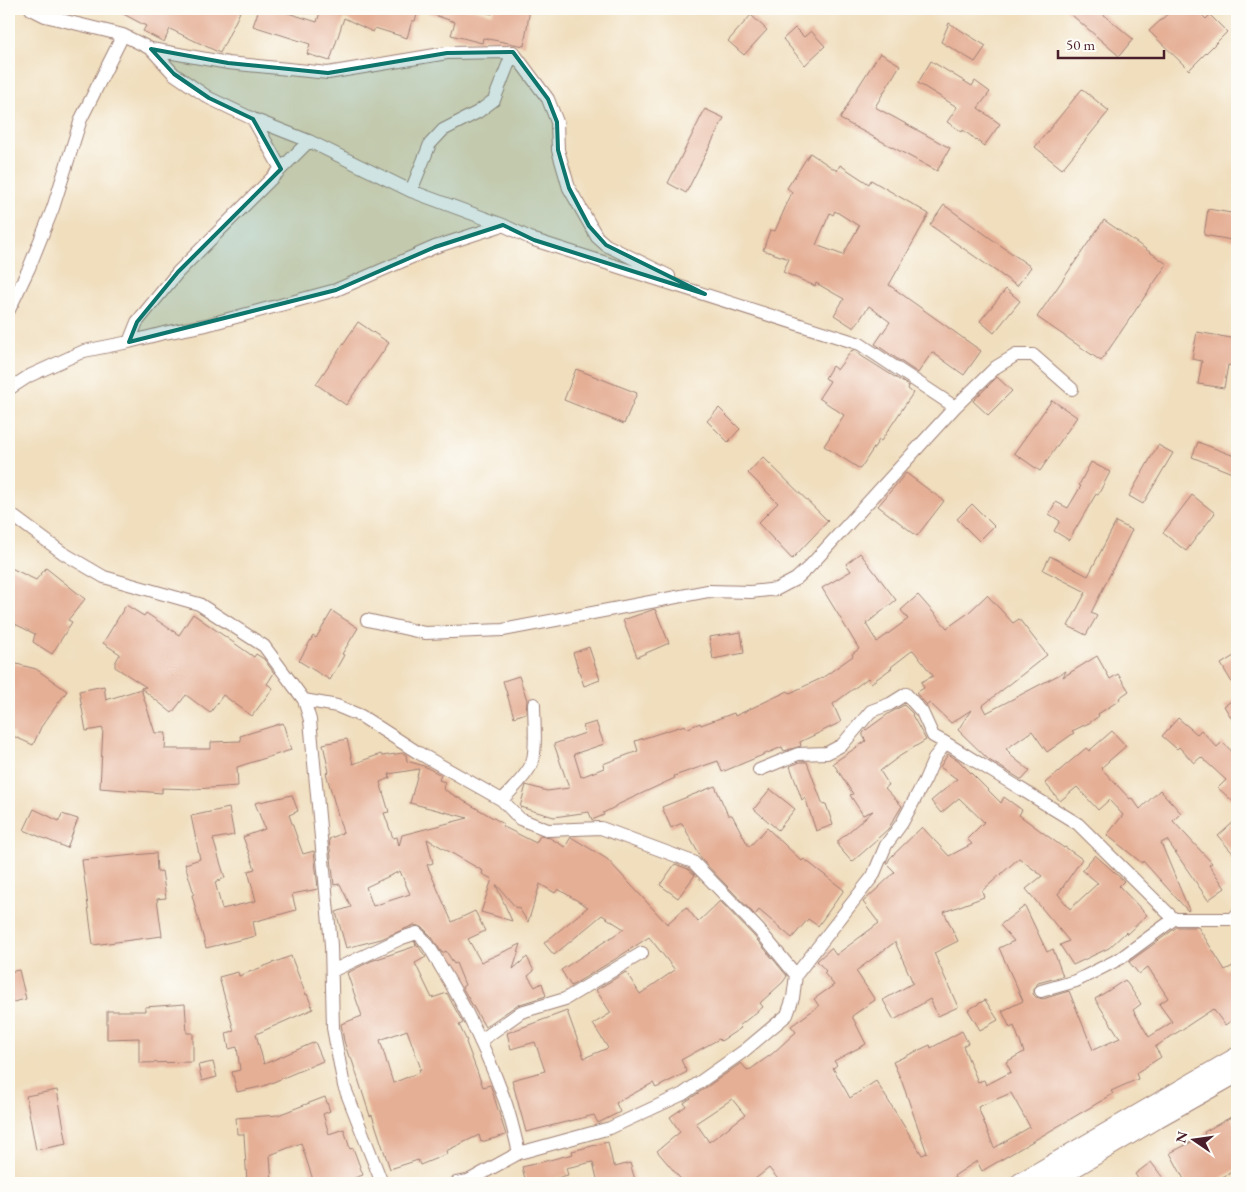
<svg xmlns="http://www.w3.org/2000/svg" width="1246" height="1192" font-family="'EB Garamond',serif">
  <rect width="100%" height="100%" fill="#fdfcf7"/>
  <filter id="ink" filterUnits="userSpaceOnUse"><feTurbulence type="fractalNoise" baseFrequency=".02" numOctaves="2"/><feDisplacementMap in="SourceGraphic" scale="10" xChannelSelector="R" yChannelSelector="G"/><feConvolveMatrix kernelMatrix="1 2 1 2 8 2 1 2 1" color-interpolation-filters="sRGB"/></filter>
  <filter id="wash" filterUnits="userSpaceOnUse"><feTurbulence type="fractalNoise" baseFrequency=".0096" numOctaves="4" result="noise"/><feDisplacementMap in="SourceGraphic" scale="20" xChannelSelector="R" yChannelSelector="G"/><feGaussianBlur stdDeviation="1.12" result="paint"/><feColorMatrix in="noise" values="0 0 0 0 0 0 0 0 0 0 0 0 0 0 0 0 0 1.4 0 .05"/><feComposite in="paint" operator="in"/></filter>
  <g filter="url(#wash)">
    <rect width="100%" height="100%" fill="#f0debd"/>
    <g id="blocks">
      <path fill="#e5af95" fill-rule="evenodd" d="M114 9H233L240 12 220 53 170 29 164 42 143 31 146 26Z
        M259 9H275L317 22 321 9H419L415 21H412L407 38 375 28 373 32 344 18 330 61 307 54 310 44 253 26Z
        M421 9H472L492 14 494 9H530L524 46 483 38 482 43 451 35 455 22 420 10Z
        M1065 9H1097L1133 39 1119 56Z
        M1173 9H1196L1206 19 1210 15 1227 32 1189 70 1149 31Z
        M751 15 767 30 744 55 728 41Z
        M949 23 986 46 975 62 941 42Z
        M795 28 804 37 811 31 825 46 805 65 783 39Z
        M880 53 900 65 875 107 950 148 937 171 840 119 853 95Z
        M931 61 972 86 975 81 990 92 978 108 1000 124 984 146 963 130 962 132 947 122 957 107 918 83Z
        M1082 89 1109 111 1062 169 1035 147Z
        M705 109 724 118 686 193 668 183Z
        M810 153 837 171 840 165 869 184 871 180 929 214 889 285 981 351 964 375 932 352 918 373 875 344 890 322 869 306 854 328 834 315 844 299 816 283 815 286 783 272 789 259 763 250 770 230 775 231 792 192 787 188ZM835 211 859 226 843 255 816 245 830 213 833 215Z
        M944 205 1031 267 1017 286 930 225Z
        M1208 209 1237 214V241L1204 235Z
        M1104 220 1167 264 1101 361 1037 317Z
        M1006 289 1020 301 994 333 980 321Z
        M358 322 389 343 346 405 316 384Z
        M1197 332 1237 339V367L1228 365 1224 388 1198 384 1202 361 1192 359Z
        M852 350 909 386 908 389 913 393 881 441 879 440 860 469 824 446 844 415 819 398 830 381 825 378 832 366 837 370Z
        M576 369 637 393 624 424 564 400Z
        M997 377 1012 391 988 415 973 401Z
        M1052 400 1077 417 1040 471 1014 453Z
        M719 408 740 429 728 442 707 421Z
        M1198 442 1237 457V475L1192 457Z
        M1158 445 1173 453 1143 504 1129 496Z
        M763 457 828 521 792 559 758 523 778 503 748 473Z
        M1091 462 1110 472 1098 495 1096 494 1069 540 1054 531 1060 521 1049 514 1056 502 1068 508 1081 486 1079 485Z
        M906 473 944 501 917 536 878 506Z
        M1192 495 1215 513 1186 551 1163 533Z
        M972 504 994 526 979 541 957 519Z
        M1116 522 1132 530 1091 613 1097 616 1086 635 1068 626 1086 592 1043 570 1050 556 1088 576Z
        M860 553 896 600 866 624 877 642 908 619 901 610 918 595 947 628 967 614 987 595 1013 623 1019 619 1047 655 982 706 986 713 1066 671 1063 677 1097 656 1110 679 1118 674 1129 691 1119 698 1120 700 1098 714 1099 716 1089 723 1072 731 1074 733 1047 752 1032 731 1006 749 1010 753 1009 754 1030 771 1022 780 989 760 958 730 971 710 951 723 930 703 927 705 916 693 924 688 921 682 933 676 913 650 891 667 892 668 871 683 868 678 833 704 841 722 800 742 801 746 784 751 782 747 722 772 718 761 674 776 675 778 615 806V807L603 813 604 815 592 820 589 812 554 817 520 807 526 785 547 791 569 788 554 744 585 733 583 726 596 722 604 744 574 754 581 777 604 768 603 764 638 751 635 741 685 725 686 729 700 723 701 725 734 713 735 716 788 691 790 693 822 678 853 656 852 654 859 649 822 588 851 571 846 564Z
        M9 567 36 580 46 568 85 599 68 620 72 622 52 654 33 642 35 634 9 621Z
        M126 605 144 616 146 613 179 635 193 614 254 657 256 654 264 659 274 673 267 684 273 688 252 716 223 695 210 713 186 695 172 713 141 688 146 687 115 667V663L120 654 103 643Z
        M655 609 669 643 637 657 623 620Z
        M332 611 358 628 342 654 344 655 330 680 299 661 313 636 316 638Z
        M741 632 744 653 713 659 709 637Z
        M589 647 600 680 584 686 573 653Z
        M1237 654V691L1221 664Z
        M9 662 36 669 67 691 41 727 33 745 13 736 14 733 9 732Z
        M519 676 527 700 526 713 514 717 503 681Z
        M104 686 106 700 141 689 155 733H166L165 749H211V742L241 741 240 736 283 723 291 750 237 767 238 786 195 789 162 788V793L100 788 103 728 86 731 79 691Z
        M1237 697V727L1224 706Z
        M904 705 913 714 912 715 926 740 900 756 880 771 889 785 885 788 902 806 888 829 876 840V841L852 862 838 846V841L873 811 863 815 850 795 853 794 833 763 866 741 863 736V733L866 730 888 714Z
        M1178 718 1197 734 1201 730 1217 747 1222 742 1237 756V805L1218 788 1226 780 1201 757 1194 763 1179 747 1177 749 1162 736Z
        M1112 731 1126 746 1101 768 1130 799 1132 798 1140 809 1160 790 1181 813 1173 821 1212 863 1209 865 1225 888 1208 900 1167 840 1161 843 1189 910 1188 911 1143 861 1142 863 1107 835 1123 815 1109 800 1098 810 1077 787 1060 801 1045 783 1086 748 1089 751Z
        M347 739 353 764 381 754 382 756 403 753 406 755 407 761 424 766 441 775 439 780 445 782 443 789 504 824 502 826 536 843 540 836 550 838 565 847 571 837 607 859 667 924 686 907 698 922 720 901 753 935 787 976 783 982 760 1003 763 1007 739 1026 741 1028 721 1041 719 1039 681 1060 687 1072 656 1088 653 1083 616 1103 620 1112 598 1123 594 1115 526 1132 512 1080 545 1071 535 1042 511 1049 507 1033 567 1011 584 1058 608 1048 593 1024 611 1013 596 990 626 972 640 994 675 970 649 937 617 958 571 986 561 970 624 929 602 915 554 955 544 943 588 907 558 889 555 893 540 884 528 922 518 907 516 908 497 885H496L512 921 481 912 492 879 482 874 483 871 427 839 433 863 427 865 452 922 475 911 485 931 468 939 481 962 521 944 513 969 527 957 534 971 528 976 535 987 542 983 546 996 517 1005 485 1027 462 987 465 985 456 963 454 964 446 951 442 953 431 936 422 927 414 925 381 939 346 948 336 912 351 907 340 884 334 885 329 839 343 833 326 773 329 772 323 744ZM419 769 410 803 468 818 402 835 399 846 397 837 393 838 384 813 389 812 380 782 390 778 389 774ZM400 871 410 894 373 906 366 887Z
        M948 754 958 760 1001 803 1004 797 1022 810 1019 815 1064 848 1065 847 1082 859 1058 894 1070 909 1098 883 1082 870 1095 855 1124 881 1119 886 1147 915 1127 934 1126 932 1109 948 1073 965 1060 945 1069 941 1026 889 1042 876 1019 858 982 891 984 897 944 912 958 941 934 953 958 1007 938 1016 930 999 894 1020 883 1000 913 983 895 942 856 971 875 1000 852 1016 866 1044 834 1061 837 1065 833 1068 850 1098 876 1081 922 1155 927 1153 902 1082 893 1062 930 1045 931 1048 962 1031 968 1043 963 1046 978 1082 984 1080 986 1085 1011 1072 1006 1062 1024 1052 1014 1026 1010 1028 1002 1011 1023 1001 999 948 1014 941 1000 925 1025 906 1047 952 1053 949 1063 976 1038 983 1033 989V994L1036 997 1043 999 1069 991 1093 1050 1120 1038 1095 999 1125 980 1141 1004 1133 1010 1149 1037 1172 1022 1159 1004 1168 998 1148 967 1139 974 1129 962 1177 927H1198L1225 970 1237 964V1017L1225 1025 1213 1009 1155 1047 1161 1057 1136 1073 1138 1079 1111 1091 1113 1094 982 1171 977 1161 954 1176 958 1183H781L769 1168 750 1183H684L657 1151 680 1132 670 1117 686 1106 684 1103 741 1063 748 1071 772 1054 796 1032 791 1026 819 1006 814 999 834 985 824 973 826 971 817 961 831 948 836 955 879 923 863 902 895 872 887 864 890 858 922 827 949 856 972 844 967 839 984 822 959 798 941 813 931 801 957 779 940 767ZM1011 1093 1030 1127 994 1148 978 1107ZM732 1099 745 1115 709 1142 696 1123Z
        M800 762H807L823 805 826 804 833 825 816 831 805 797 802 800 790 766Z
        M715 786 728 815H732L749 847 767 828 802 861 804 859 844 890 818 926 808 919 792 938 759 910 755 915 702 860 682 823 671 828 662 807Z
        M770 789 795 809 778 830 754 809Z
        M292 795 298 811 289 815 303 854 314 851 318 889 292 894 296 910 253 922 256 936 206 948 192 895 194 894 185 864 200 859 191 816 229 808 234 835 213 839 225 878 215 882 222 909 256 901 248 871 255 869 243 837 265 829 255 803Z
        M34 809 59 821 62 814 78 819 67 848 24 830Z
        M1237 819V858L1218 836Z
        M156 853 157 872 162 871 166 898 157 899 162 936 93 945 82 860Z
        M675 864 688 869 695 875 678 898 660 885Z
        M415 942 426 957 415 963 432 998 447 993 452 1003 463 1023 459 1025 467 1041 466 1042 483 1087 490 1085 491 1087 506 1135 481 1142 479 1135 446 1151 447 1154 420 1165 418 1160 390 1169 372 1115 370 1116 351 1057H349L344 1041 341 1024 362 1016 347 973 371 961 416 946ZM407 1030 421 1069H419L420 1072 393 1083 380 1040Z
        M291 956 306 995 307 994 313 1009 256 1034 264 1064 315 1042 323 1061 264 1086 237 1092 232 1072 240 1070 237 1047 229 1049 226 1033 234 1031 219 977 238 972 239 976Z
        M19 970 26 999 9 1003V972Z
        M985 1000 998 1020 980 1030 968 1010Z
        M185 1004 187 1033H193V1062L139 1063V1038L107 1039V1011H145V1007Z
        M213 1062 217 1077 202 1081 198 1065Z
        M57 1090 67 1144 36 1150 26 1096Z
        M325 1097 330 1111 323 1114 329 1134 344 1129 350 1149 353 1148 363 1175 340 1183H314L301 1143 270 1155 272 1183H247L244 1134H237L236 1118 278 1115Z
        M1231 1117 1237 1129V1169L1219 1179 1222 1183H1186L1170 1153 1205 1135 1204 1132Z
        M608 1142 613 1165H615V1167L630 1163 636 1183H598L593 1162 566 1168 568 1175 538 1183H526L522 1167 573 1154 572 1151Z
        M1151 1162 1167 1183H1141L1135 1174Z"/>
    </g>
  </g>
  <g filter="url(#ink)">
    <use href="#blocks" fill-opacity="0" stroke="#9d7e74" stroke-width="1"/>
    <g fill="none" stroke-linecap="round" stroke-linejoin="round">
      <g stroke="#9d7e74" stroke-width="14">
        <path id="street" d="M31 9 45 16 123 35
          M151 49 174 74 209 98 253 119 309 141 411 191 503 225 534 240 860 344 955 407
          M513 52 548 99 557 122 558 150 569 188 597 237 606 245 669 276
          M253 119 281 169
          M411 191 430 144 443 130 478 112 494 100 513 52
          M9 310 29 268 53 208 81 119 123 35 151 49 228 63 328 73 447 53 513 52
          M129 342 164 333 206 325 336 290 435 247 503 225
          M9 389 29 376 84 351 129 342 137 322 178 272 309 141
          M9 513 63 553 104 577 199 604 264 646 304 700 310 720 331 945 333 1028 344 1086 382 1183
          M367 620 425 633 503 630 708 591 751 592 777 589 796 579 809 567 955 407 996 367 1016 355H1033L1072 389
          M304 700 337 706 361 716 417 752 502 800 520 819 548 830 601 828 693 862 759 930 796 975 793 998 787 1015 744 1051 683 1094 610 1128 519 1153 468 1181 456 1183
          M759 770 798 754 827 753 842 745 871 711 890 704 906 694 922 712 933 736 946 743 1078 824 1174 919H1233L1237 914
          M502 800C510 792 528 773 532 763 537 749 534 720 534 704
          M332 971 402 938 417 933C429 943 433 954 441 967 467 1009 488 1055 505 1101 511 1118 515 1136 519 1153
          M796 975 873 876 886 845 902 823 925 780 935 757 946 743
          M1041 991 1076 981 1121 958 1174 919
          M480 1041 521 1012 565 999 642 953"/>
      </g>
      <g stroke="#9d7e74" stroke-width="21">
        <path id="primary" d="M1020 1183 1237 1057
          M1048 1183 1157 1118 1237 1073"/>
      </g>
      <use href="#street" stroke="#fff" stroke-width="12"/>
      <use href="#primary" stroke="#fff" stroke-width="19"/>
    </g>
  </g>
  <path fill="#0f766e" fill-opacity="0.2" stroke="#0f766e" stroke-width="4" stroke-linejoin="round" d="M151 49 228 63 328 73 447 53 513 52 548 99 557 122 558 150 569 188 589 226 606 245 705 294 534 240 503 225 435 247 336 290 129 342 137 322 178 272 281 169 253 119 209 98 174 74Z"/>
  <rect width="1246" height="1192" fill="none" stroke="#fdfcf7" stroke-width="30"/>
  <g transform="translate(1194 1140) rotate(283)" stroke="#fdfcf7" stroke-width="4" paint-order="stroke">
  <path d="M0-4L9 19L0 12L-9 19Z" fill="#4a1f2b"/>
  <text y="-8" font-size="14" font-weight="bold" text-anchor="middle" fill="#4a1f2b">N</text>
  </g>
  <path d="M1058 50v8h106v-8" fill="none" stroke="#4a1f2b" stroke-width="2.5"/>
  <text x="1066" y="50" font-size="15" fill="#4a1f2b" stroke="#fdfcf7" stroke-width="4" paint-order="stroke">50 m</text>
</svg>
